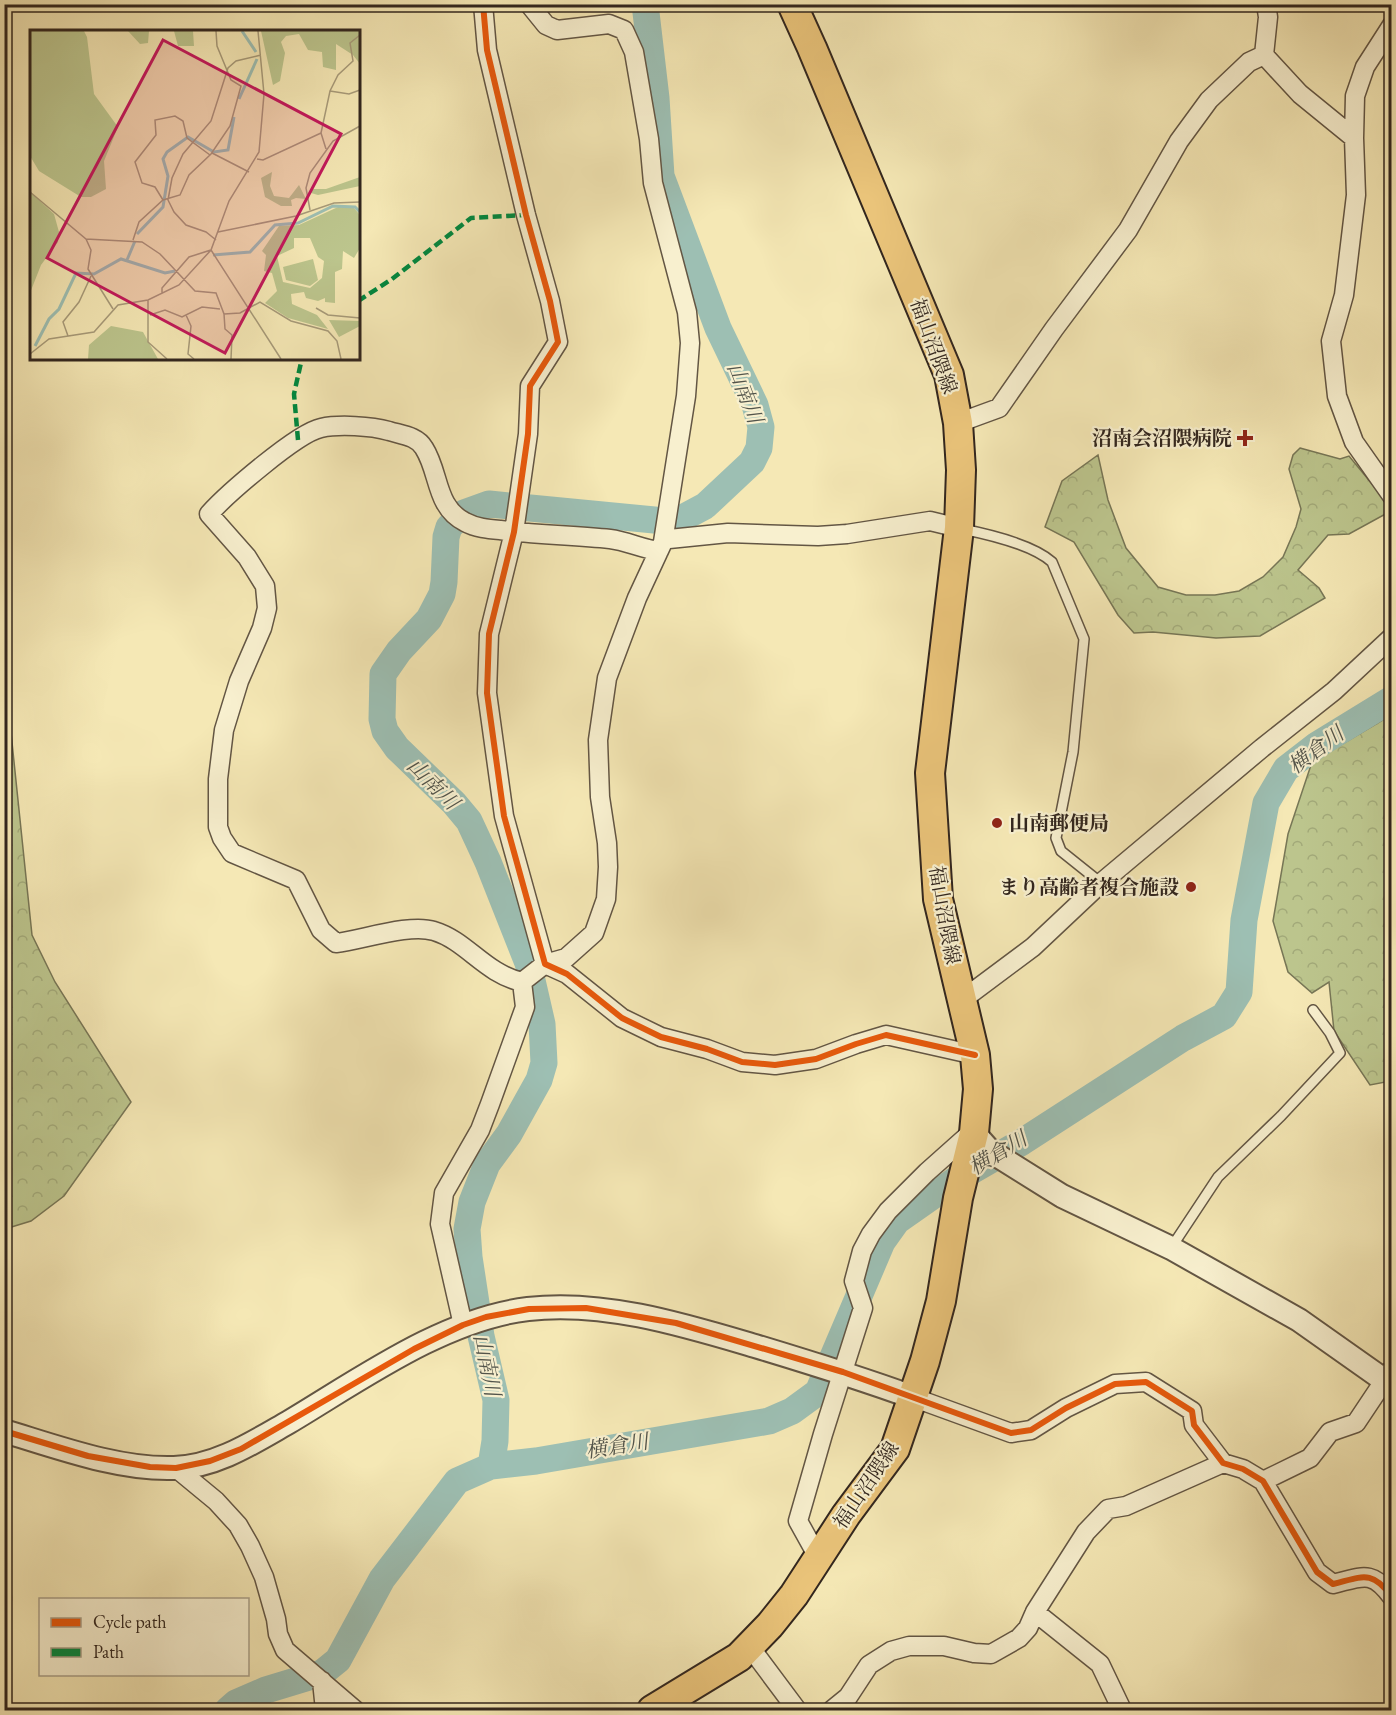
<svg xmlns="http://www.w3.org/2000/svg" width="1396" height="1715" font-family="'EB Garamond','Noto Serif JP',serif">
  <defs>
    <pattern id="forest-crowns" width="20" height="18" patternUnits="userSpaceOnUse" patternTransform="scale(1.5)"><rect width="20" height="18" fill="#bcc58d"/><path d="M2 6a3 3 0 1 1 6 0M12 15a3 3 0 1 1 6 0" fill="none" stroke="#a2a979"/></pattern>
  </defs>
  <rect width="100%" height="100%" fill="#f5e8b5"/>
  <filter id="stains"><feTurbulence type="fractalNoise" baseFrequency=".00333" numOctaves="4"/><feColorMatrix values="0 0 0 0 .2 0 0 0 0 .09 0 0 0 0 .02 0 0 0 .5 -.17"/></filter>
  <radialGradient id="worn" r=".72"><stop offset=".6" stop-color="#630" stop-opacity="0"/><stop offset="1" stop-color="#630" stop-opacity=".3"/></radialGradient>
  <path fill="url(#forest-crowns)" stroke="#777656" stroke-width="1.5" d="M1300 448 1340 459 1349 456 1391 507V511L1349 534 1328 535 1298 570 1319 588 1325 598 1260 636 1216 638 1153 632 1134 633 1118 615 1074 542 1045 527 1062 481 1098 455 1108 500 1126 548 1158 587 1186 595H1215L1239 591 1263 577 1283 557 1296 527 1301 509 1289 469 1293 455Z
    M5 675 32 935 55 982 131 1102 64 1196 31 1221 5 1229Z
    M1391 715V1081L1370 1085 1334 1031 1329 982 1312 993 1288 972 1273 921 1288 834 1312 762Z
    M5 1564C15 1590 12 1610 5 1636Z"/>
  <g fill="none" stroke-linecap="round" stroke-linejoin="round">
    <path stroke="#9dbfb3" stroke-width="27" d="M491 1466 495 1441 496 1400 481 1336 469 1257 467 1229 472 1202 487 1164 509 1134 539 1080 544 1063 542 1024 528 963 488 862 469 821 454 803 397 748 385 731 382 719 383 674 399 651 429 619 442 594 444 582 446 537 449 527 464 513 489 504 675 522 705 506 752 462 759 448 761 427 755 405 718 328 661 176 656 98 645 4
      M228 1710 236 1703 266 1690 322 1673 338 1660 382 1579 457 1481 491 1466 536 1461 769 1421 792 1411 818 1392 882 1242 897 1221 954 1181 1022 1142 1183 1038 1224 1016 1239 992 1244 920 1266 803 1286 769 1317 745 1392 699"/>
    <g stroke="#635644" stroke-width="12">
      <path id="service" d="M962 529C987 534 1033 545 1052 562L1084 639 1073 752 1056 838 1061 851 1101 883
        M1171 1248 1218 1177 1281 1116 1340 1053 1330 1033 1313 1010"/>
    </g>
    <g stroke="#635644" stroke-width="21">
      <path id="minor" d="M483 4 487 50 526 215 550 301 558 342 530 386 528 434 514 532 489 634 487 693 504 816 545 964 567 974 622 1018 661 1037 707 1049 742 1062 775 1065 816 1059 856 1044 886 1035 975 1055
        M1392 25 1365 67 1355 96 1354 138 1356 195 1344 295 1331 341 1337 396 1354 442 1392 496
        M1264 55 1300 94 1354 138
        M1264 55 1268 17 1266 4
        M958 423 999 408 1054 329 1128 230 1179 141 1209 100 1249 62 1264 55
        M664 537 669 539 728 533 818 536 847 534 930 521 959 528
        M522 982C484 973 467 941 434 931 410 923 362 940 336 943L321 930 296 880 232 853 222 838 218 827V779L224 730 239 681 262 628 267 608 265 586 247 557 209 514C227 494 297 433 321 428 339 424 371 426 389 431 402 435 417 436 424 448 440 473 435 507 465 522 476 528 488 529 500 530 537 535 574 535 610 539 627 541 642 549 659 551
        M522 982 545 964 566 958 594 933 606 899 608 867 607 843 600 797 598 740 607 678 637 598 663 542 686 396 690 343 687 312 653 183 649 139 634 52 624 30 609 24 557 30 546 25 529 4
        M962 1000 1033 947 1101 883 1262 748 1334 691 1392 637
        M463 1325 440 1224 444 1193 480 1130 490 1104 525 1007 522 982
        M912 1397 1011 1433 1031 1430 1066 1408 1115 1384 1146 1382 1192 1411 1194 1425 1223 1463 1243 1469 1263 1481 1317 1572 1333 1584C1362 1577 1372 1569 1392 1597
        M176 1468 216 1501 238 1525 250 1546 264 1577 276 1619 278 1634 285 1650 355 1710
        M1263 1481 1310 1458 1330 1432 1356 1423 1392 1369
        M818 1557 798 1521 823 1434 863 1308 854 1281 862 1251 871 1234 888 1211 927 1172 973 1131 974 1132
        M1035 1612 1100 1664 1122 1710
        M750 1647 797 1710
        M322 1681 325 1710
        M832 1710 848 1697 869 1665 891 1651 909 1646H944L974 1653 991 1654 1019 1638 1028 1628 1035 1612 1086 1532 1108 1509 1126 1506 1223 1463"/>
    </g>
    <g stroke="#635644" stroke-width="26">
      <path id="tertiary" d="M974 1133 990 1151 1062 1196 1171 1248 1299 1320 1384 1380 1392 1382
        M4 1431C57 1447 119 1470 174 1468 216 1467 254 1442 289 1422 361 1379 444 1319 528 1309 603 1300 684 1325 755 1346 808 1362 860 1378 912 1397"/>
    </g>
    <g stroke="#32261e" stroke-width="32">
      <path id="primary" d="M652 1710 739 1657 770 1625 794 1595 846 1515 895 1449 925 1361 941 1301 958 1198 974 1133 978 1089 975 1055 938 899 930 773 959 528 961 470 958 423 949 375 812 48 792 4"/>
    </g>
    <use href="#service" stroke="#f8f0cf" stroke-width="9"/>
    <use href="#minor" stroke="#f8f0cf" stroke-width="18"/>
    <use href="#tertiary" stroke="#f8f0cf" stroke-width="22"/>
    <use href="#primary" stroke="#eac47a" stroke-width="28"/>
    <path stroke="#00873e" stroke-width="4.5" stroke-dasharray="9 4.5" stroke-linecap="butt" d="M358 301 392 279 471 218 526 215
      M298 440 294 394 302 358"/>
    <g stroke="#f8f0cf" stroke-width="10">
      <path id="cycleway" d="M483 4 487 50 526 215 550 301 558 342 530 386 528 434 514 532 489 634 487 693 504 816 545 964 567 974 622 1018 661 1037 707 1049 742 1062 775 1065 816 1059 856 1044 886 1035 975 1055
        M4 1431 88 1456 150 1467 176 1468 210 1461 241 1449 414 1349 463 1325 486 1317 529 1309 586 1308 676 1323 843 1372 1011 1433 1031 1430 1066 1408 1115 1384 1146 1382 1192 1411 1194 1425 1223 1463 1243 1469 1263 1481 1317 1572 1333 1584C1362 1577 1372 1569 1392 1597"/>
    </g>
    <use href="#cycleway" stroke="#e8590c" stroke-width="6"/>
  </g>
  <g fill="#8f2418" stroke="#f8f0cf" stroke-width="2">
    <path d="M1242 429h6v6h6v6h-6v6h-6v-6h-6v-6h6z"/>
    <circle cx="997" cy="823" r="6"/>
    <circle cx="1191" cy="887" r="6"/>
  </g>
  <g text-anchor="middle" stroke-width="4.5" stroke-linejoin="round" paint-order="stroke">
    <g font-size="20" fill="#32261e" stroke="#f8f0cf">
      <text transform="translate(934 346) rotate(70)" y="7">福山沼隈線</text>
      <text transform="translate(945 915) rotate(80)" y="7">福山沼隈線</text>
      <text transform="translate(866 1485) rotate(-56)" y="7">福山沼隈線</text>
    </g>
    <g font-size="20" font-weight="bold" fill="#32261e" stroke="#f8f0cf" text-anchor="end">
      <text x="1232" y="445">沼南会沼隈病院</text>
      <text x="1009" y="830" text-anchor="start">山南郵便局</text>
      <text x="1179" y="894">まり高齢者複合施設</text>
    </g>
    <g font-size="21" font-style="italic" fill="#52544b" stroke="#f8f0cf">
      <text transform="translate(745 393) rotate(69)" y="7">山南川</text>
      <text transform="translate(1316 750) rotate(-37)" y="7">横倉川</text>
      <text transform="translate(433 784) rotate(45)" y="7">山南川</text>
      <text transform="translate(998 1153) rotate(-31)" y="7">横倉川</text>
      <text transform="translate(487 1365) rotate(79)" y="7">山南川</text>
      <text transform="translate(617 1446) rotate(-9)" y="7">横倉川</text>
    </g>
  </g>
  <g transform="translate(30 30)">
    <rect width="330" height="330" fill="#f5e8b5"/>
    <path d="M283 229 288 250 280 256 256 250 253 237Z" fill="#bcc58d"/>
    <path d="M0 1H54L57 7 64 64 88 97 74 131 76 159 61 167H51L9 141 0 126ZM98 1H119L118 13 110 14ZM144 1H163L164 16H148ZM231 1H330V34L323 25 306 14V40L293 37 292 22 278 20 269 4 256 6 251 12 255 23 250 51 243 55ZM242 142 240 156 244 166 259 168 269 155 276 169 266 168 261 170 262 176H251L235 167 231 148ZM330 147V156L288 165 281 163V159H296ZM0 162 24 184 29 202 28 212 11 235 0 263ZM308 177 324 178 330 185V218L324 228 313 221 312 239 305 242V273L295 272V268L288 271 276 268 274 262 261 264 262 274 287 285 298 299 258 288 235 273 247 261 242 243 234 241 236 225 232 221 249 196 269 195ZM264 208H280L288 227 294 231 292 248 280 258 253 252 247 226 264 218ZM299 290 330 291V296L309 307ZM81 296 113 302 128 329H58L59 315Z" fill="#bcc58d" fill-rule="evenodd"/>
    <path fill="none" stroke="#9dbfb3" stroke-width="3" d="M212 1 226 22M209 69 227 29M107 204 133 177 138 146 133 129 137 122 158 107 184 122 198 120 204 87M183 225 220 222 245 195 268 193 303 176 325 177 330 182M97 230 105 211M5 316 19 289 29 279 46 243 64 244 91 229 135 243 145 241"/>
    <path fill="none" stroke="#a79a79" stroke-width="1.5" d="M300 61 319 64 330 60M296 119 291 103 300 61 308 45 323 31 320 13 330 5M182 123 219 142M227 129 233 130 291 103M0 162 56 209 112 212 130 224 165 261 186 263 194 284 195 299 202 305 201 329M133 170 125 157 112 153 105 132 126 105 125 90 145 86 153 91 157 108 180 125M280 180 276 158 280 143 303 111 330 96M188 202 266 186 304 173 330 172M56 209 61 220 58 239 83 279M103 210 109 192 133 170 150 165 159 145 181 124 200 96 211 56 201 50 187 16 186 1M186 210 176 202 156 195 144 182 138 170 142 148 153 124 181 91 198 38 206 31 231 25M132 263V258L159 227 181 220 251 329M118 270V312L137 329M286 278 298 285 330 288M194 284 210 283 230 272 261 291 298 301 307 311 311 329M120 285 135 280 152 287 172 277 190 279M156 285 161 296 158 324 164 329M38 306 33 292 49 272 61 246M0 324 19 309 64 302 88 275 118 270 149 255 181 220 199 171 229 122 234 64 228 1"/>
    <path fill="#c2185b" fill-opacity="0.15" stroke="#c2185b" stroke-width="3" d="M133 10 311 104 195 323 17 228Z"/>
    <rect width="330" height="330" fill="none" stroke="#32261e" stroke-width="3"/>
  </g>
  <rect width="1396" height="1715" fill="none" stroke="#f5e8b5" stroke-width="24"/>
  <rect x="6" y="6" width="1384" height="1703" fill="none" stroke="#32261e" stroke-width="3"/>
  <rect x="12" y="12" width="1372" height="1691" fill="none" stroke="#32261e" stroke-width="1.5"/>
  <rect x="39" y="1598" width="210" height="78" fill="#f8f0cf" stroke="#a99f88" stroke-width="1.5"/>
  <rect x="51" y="1618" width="30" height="9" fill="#e8590c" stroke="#a99f88" stroke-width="1.5"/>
  <text x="93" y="1628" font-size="18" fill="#32261e">Cycle path</text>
  <rect x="51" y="1648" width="30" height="9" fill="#00873e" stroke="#a99f88" stroke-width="1.5"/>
  <text x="93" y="1658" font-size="18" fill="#32261e">Path</text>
  <rect width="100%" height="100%" filter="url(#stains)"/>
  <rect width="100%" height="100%" fill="url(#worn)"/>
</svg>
